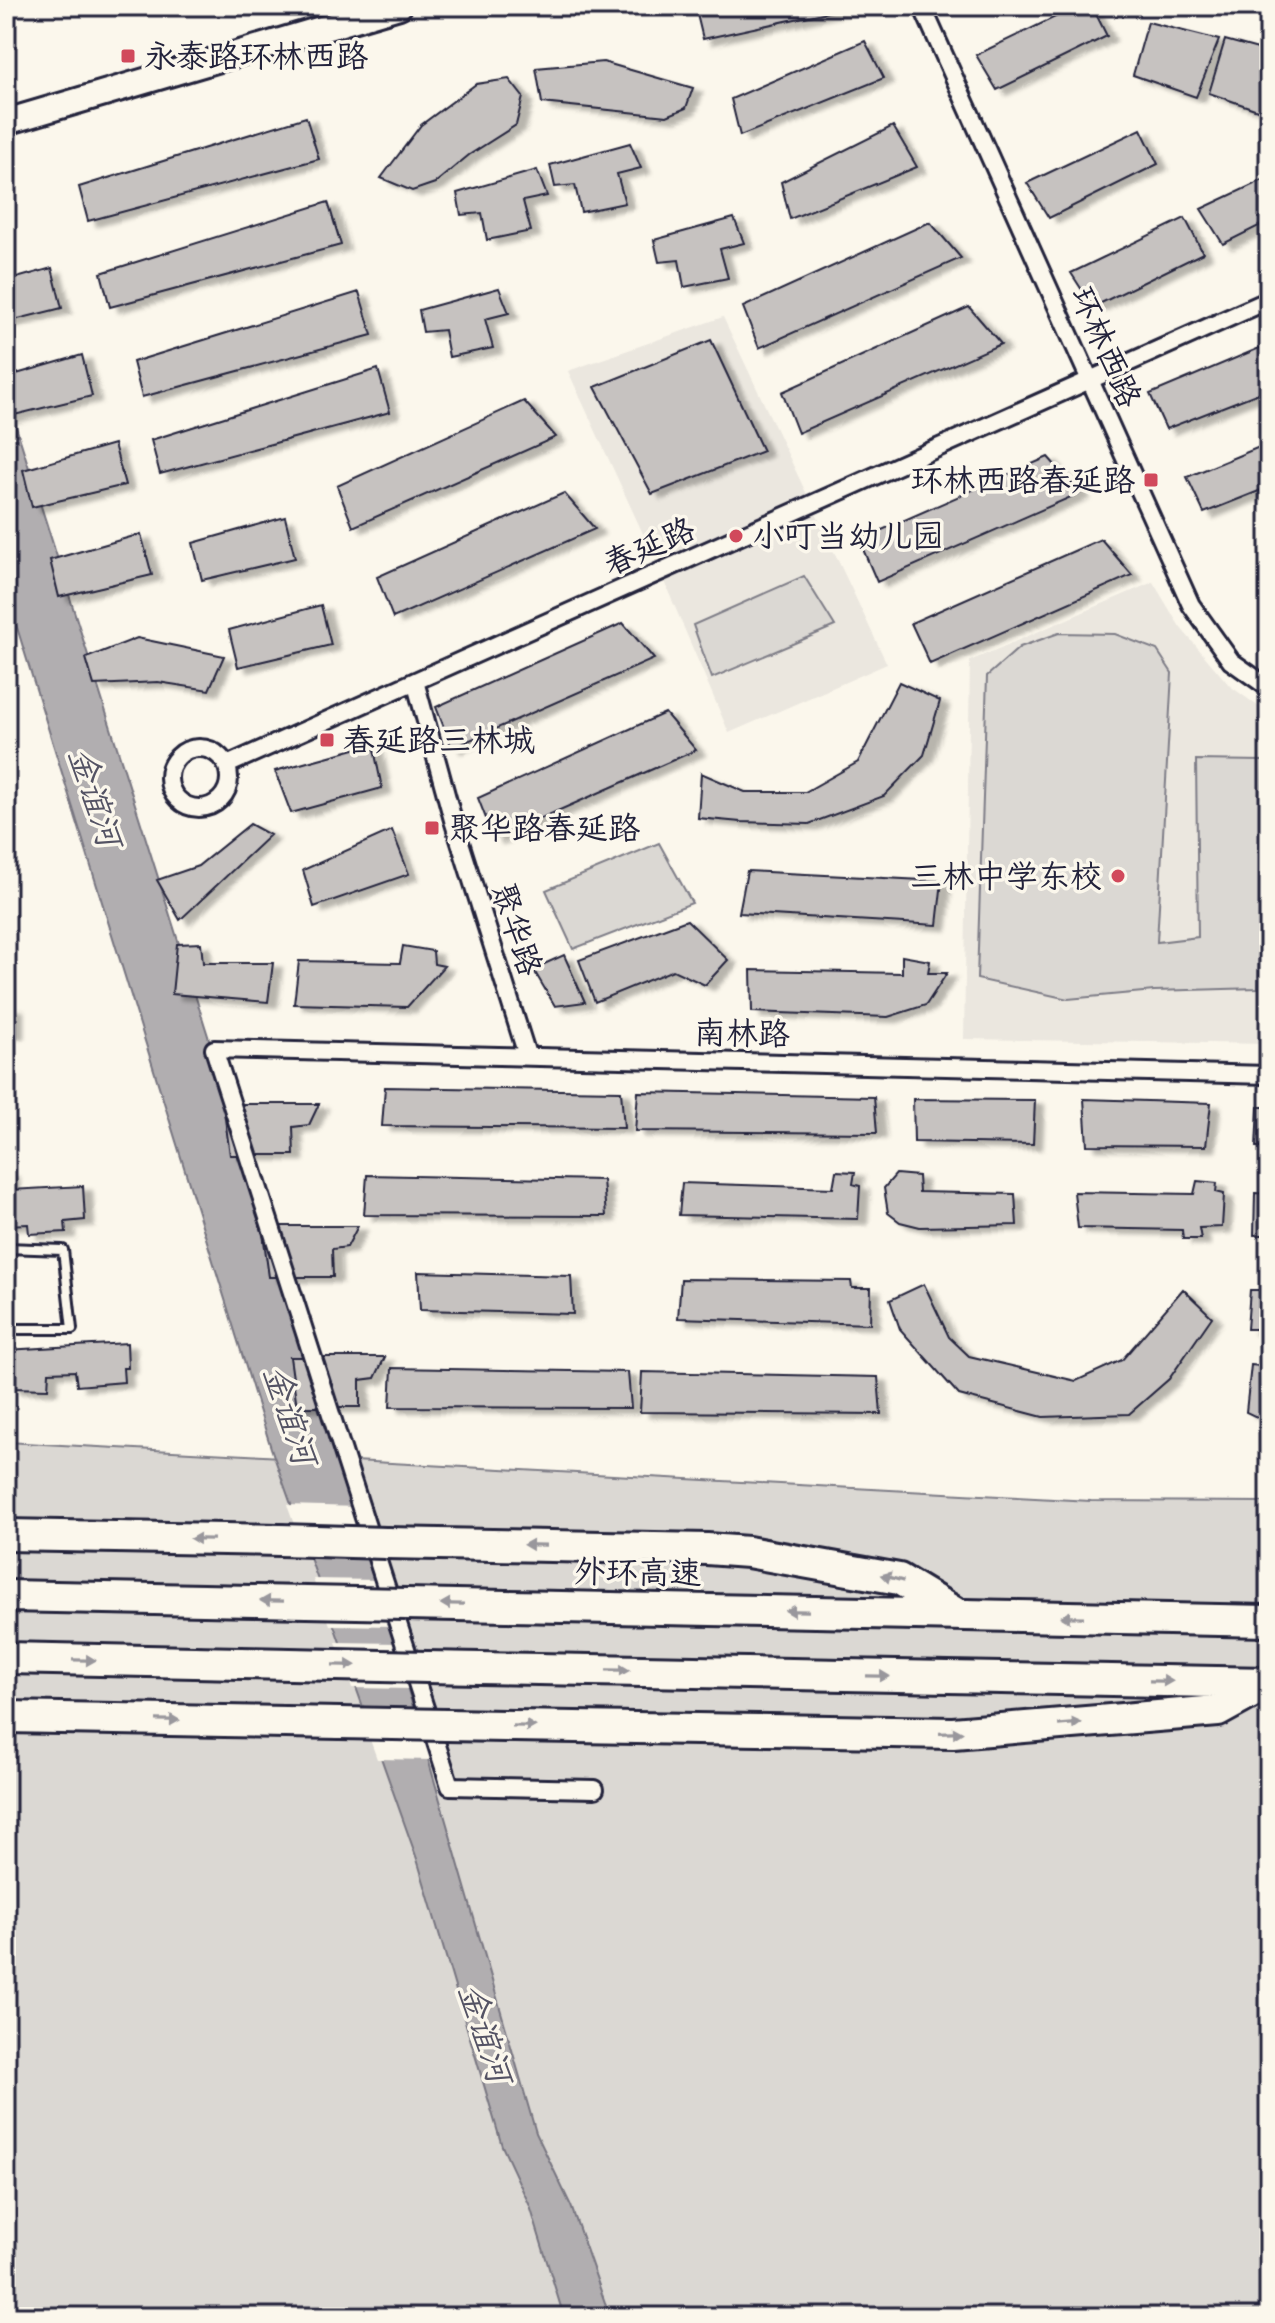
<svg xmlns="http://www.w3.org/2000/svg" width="1275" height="2323" font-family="Mynerve,'LXGW WenKai TC',sans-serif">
  <defs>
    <filter id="shadow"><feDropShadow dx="9" dy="5" stdDeviation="2" flood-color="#0004"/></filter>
  </defs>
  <rect width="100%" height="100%" fill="#fbf7ec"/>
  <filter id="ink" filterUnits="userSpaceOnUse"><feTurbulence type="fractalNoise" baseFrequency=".0125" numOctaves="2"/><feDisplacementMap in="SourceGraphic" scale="16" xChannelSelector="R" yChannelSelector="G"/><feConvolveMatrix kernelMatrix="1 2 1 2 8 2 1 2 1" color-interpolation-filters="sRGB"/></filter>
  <g filter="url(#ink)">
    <path fill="#ebe7df" d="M723 317 887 664 729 733 651 551 568 371Z
      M1153 582 1180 627 1230 686 1269 714V1044L964 1039 970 661Z"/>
    <path fill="#dbd8d3" stroke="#7e7d87" stroke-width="2" d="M804 576 835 626 712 678 693 625Z
      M1059 633 1115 634 1157 650 1172 673 1157 942 1198 937 1196 760 1264 761 1258 988 1154 991 1068 999 977 979 987 676 1020 647Z
      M659 843 692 903 573 949 546 890Z
      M6 1442 1091 1501 1269 1502V2317H6Z"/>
    <path fill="#b1aeb0" stroke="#787681" stroke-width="2" d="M6 395 342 1461 536 2133 571 2206 610 2317H564L530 2206 502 2146 417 1859 271 1448 6 592Z"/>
    <path fill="#fbf7ec" d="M287 1505 359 1507 373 1554 304 1552Z
      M313 1579 380 1580 394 1626 330 1625Z
      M336 1642 399 1643 412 1689 352 1688Z
      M360 1712 419 1713 433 1760 377 1759Z"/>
    <path fill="#c6c2c0" stroke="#22223b" stroke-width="2" filter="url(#shadow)" d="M695 6H845L846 8 703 39Z
      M1078 6H1092L1107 36 997 90 976 55Z
      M1148 22 1219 40 1196 97 1133 75Z
      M1225 40 1269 52V114L1209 93Z
      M865 41 884 78 740 136 731 99Z
      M603 62 693 88 686 108 667 116 542 103 536 68Z
      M509 79 523 97 516 125 469 155 435 183 412 191 381 178 421 125 476 84Z
      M306 117 319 159 88 221 79 187Z
      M893 126 917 167 790 219 781 182Z
      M1141 129 1158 164 1049 218 1027 183Z
      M630 143 641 168 617 174 625 203 581 212 575 185 555 187 550 165Z
      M537 170 547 196 523 201 531 231 487 240 482 213 461 215 457 193Z
      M1269 177V221L1223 244 1201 209Z
      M328 202 341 245 110 307 101 273Z
      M734 218 744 243 720 249 728 278 684 287 679 260 659 262 654 240Z
      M1185 218 1203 253 1093 307 1071 273Z
      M930 222 961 258 759 348 743 307Z
      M52 268 62 308 6 322V281Z
      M499 288 509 313 485 319 493 348 449 357 444 330 423 332 419 310Z
      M359 292 372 335 142 397 133 362Z
      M969 307 1001 344 798 433 782 392Z
      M711 340 763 451 652 494 595 387Z
      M1269 344V389L1166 429 1150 394Z
      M82 355 92 396 6 417V377Z
      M378 369 390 412 160 474 151 440Z
      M524 401 556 437 353 527 337 486Z
      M1269 443V487L1204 513 1187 477Z
      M114 444 125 485 32 507 23 470Z
      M1048 457 1080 493 877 582 859 540Z
      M564 493 595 529 393 618 377 577Z
      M285 517 295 558 202 580 193 543Z
      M141 534 152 575 59 597 50 560Z
      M1101 539 1132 575 930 664 911 623Z
      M321 605 331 645 238 667 229 630Z
      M623 623 654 659 452 748 436 707Z
      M137 638 224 656 209 690 158 682 94 685 86 658Z
      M899 682 940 701 924 755 884 796 809 824 741 822 698 818 701 773 745 792H805L858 762Z
      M665 713 696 750 494 839 478 798Z
      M373 744 382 788 291 813 275 771Z
      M250 824 270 835 180 920 157 880 198 866Z
      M392 830 409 874 314 907 303 870Z
      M747 871 942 881 937 925 739 913Z
      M687 920 728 960 705 985 673 970 595 1002 579 960Z
      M201 943 203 963H273L268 1002 172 994 177 944Z
      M403 946 433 951 434 964 444 966 407 1007 294 1004 299 961 400 963Z
      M564 955 585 1002 555 1006 533 969Z
      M902 956 930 961 928 973H947L926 1005 888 1017 752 1012 751 970 902 973Z
      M6 1007H14V1033H6Z
      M385 1087 621 1091 624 1128 382 1126Z
      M638 1092 874 1097 877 1133 635 1131Z
      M913 1099 1035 1100 1033 1144 914 1142Z
      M1084 1099 1211 1103 1206 1146 1087 1145Z
      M223 1104H319L309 1125 293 1127 294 1155H230Z
      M1258 1107H1269V1147H1256Z
      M836 1171 855 1172 853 1184 860 1186 858 1219 679 1215 682 1183 833 1188Z
      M6 1173H10L11 1190 83 1186 85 1220 65 1222 66 1232 29 1234 28 1224 6 1225Z
      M896 1174 918 1176 919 1192 1015 1194 1017 1225 920 1227 900 1222 888 1213 884 1188Z
      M367 1175 603 1180 606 1216 364 1215Z
      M1197 1181 1217 1183 1216 1192 1224 1194 1222 1227 1199 1228 1201 1239H1183L1182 1230 1078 1228 1074 1192 1194 1194Z
      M1255 1193 1269 1194V1235H1254Z
      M262 1226H358L347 1247 332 1249 333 1277H269Z
      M418 1272 571 1276 573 1314 420 1310Z
      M681 1279 851 1281 852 1288H871L870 1324 678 1318Z
      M924 1284 949 1337 969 1356 1076 1381 1122 1360 1183 1289 1212 1317 1169 1379 1129 1414 1043 1417 959 1395 900 1329 890 1300Z
      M1250 1290H1269V1329H1247Z
      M127 1343 128 1368H123L124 1382 77 1386 75 1371 49 1372 48 1389 11 1388V1374H6V1350Z
      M290 1357H385L375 1378 360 1380V1407H297Z
      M1251 1365 1269 1367V1423L1246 1412Z
      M392 1368 628 1372 631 1408 390 1407Z
      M642 1372 878 1377 881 1414 640 1412Z"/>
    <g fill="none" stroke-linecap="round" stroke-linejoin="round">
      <g stroke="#22223b" stroke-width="14">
        <path id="lane" d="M6 1248 63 1250 72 1329H6"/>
      </g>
      <g stroke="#22223b" stroke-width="22">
        <path id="street" d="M922 6 1191 605 1231 661 1269 688
          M415 681 453 820 527 1055
          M169 778a30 30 0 1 1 60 0a30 30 0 1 1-60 0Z
          M227 765 1269 300
          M595 1789 450 1786 214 1049 1269 1075"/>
      </g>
      <g stroke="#22223b" stroke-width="30">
        <path id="secondary" d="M6 122 399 6"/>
      </g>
      <g stroke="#22223b" stroke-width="36">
        <path id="highway" d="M6 1535 280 1540
          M386 1543 707 1549 748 1552 899 1579 957 1614
          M406 1604 1269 1621
          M427 1667 1269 1683
          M6 1717 340 1723
          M446 1725 953 1733 1218 1711 1267 1684"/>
      </g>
      <use href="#lane" stroke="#fbf7ec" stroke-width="8"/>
      <use href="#street" stroke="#fbf7ec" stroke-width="16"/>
      <use href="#secondary" stroke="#fbf7ec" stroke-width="24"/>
      <use href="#highway" stroke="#fbf7ec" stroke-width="30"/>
      <g stroke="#22223b" stroke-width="36" stroke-linecap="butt">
        <path id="highway-bridge" d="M280 1540 386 1543
          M6 1596 406 1604
          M6 1658 427 1667
          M340 1723 446 1725"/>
      </g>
      <use href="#highway-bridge" stroke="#fbf7ec" stroke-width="30"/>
    </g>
    <defs><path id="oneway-solid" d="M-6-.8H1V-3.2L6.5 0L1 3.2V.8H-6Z" transform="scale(2)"/></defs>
    <g fill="#99979c">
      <use href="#oneway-solid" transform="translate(202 1539) rotate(-179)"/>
      <use href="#oneway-solid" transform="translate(535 1545) rotate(-179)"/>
      <use href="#oneway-solid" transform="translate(892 1578) rotate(-165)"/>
      <use href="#oneway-solid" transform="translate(272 1601) rotate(-179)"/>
      <use href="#oneway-solid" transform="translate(452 1604) rotate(-179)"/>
      <use href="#oneway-solid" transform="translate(797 1611) rotate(-179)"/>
      <use href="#oneway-solid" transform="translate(1072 1617) rotate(-179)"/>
      <use href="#oneway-solid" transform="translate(84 1660) rotate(1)"/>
      <use href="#oneway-solid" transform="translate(344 1665) rotate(1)"/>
      <use href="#oneway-solid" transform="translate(618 1670) rotate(1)"/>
      <use href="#oneway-solid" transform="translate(878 1676) rotate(1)"/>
      <use href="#oneway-solid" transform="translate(1161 1681) rotate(1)"/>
      <use href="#oneway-solid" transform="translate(168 1720) rotate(1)"/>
      <use href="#oneway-solid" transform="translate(1070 1724) rotate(-5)"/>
      <use href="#oneway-solid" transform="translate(524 1726) rotate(1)"/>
      <use href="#oneway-solid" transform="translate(951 1733) rotate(-2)"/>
    </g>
  </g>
  <g fill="#d1495b" stroke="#fbf7ec" stroke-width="3">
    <rect x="120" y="48" width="16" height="16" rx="4"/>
    <rect x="1143" y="472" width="16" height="16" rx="4"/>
    <circle cx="736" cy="536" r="8"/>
    <rect x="319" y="732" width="16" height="16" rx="4"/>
    <rect x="424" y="820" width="16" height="16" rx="4"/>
    <circle cx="1118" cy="876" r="8"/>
  </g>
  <g text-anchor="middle" stroke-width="7" stroke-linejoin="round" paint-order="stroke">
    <g font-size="32" fill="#22223b" stroke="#fbf7ec" text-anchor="start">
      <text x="144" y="67">永泰路环林西路</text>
      <text x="1135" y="491" text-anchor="end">环林西路春延路</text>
      <text x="752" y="547">小叮当幼儿园</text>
      <text x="343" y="751">春延路三林城</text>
      <text x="448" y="839">聚华路春延路</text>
      <text x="1102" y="887" text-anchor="end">三林中学东校</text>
    </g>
    <g font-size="32" fill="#22223b" stroke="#fbf7ec">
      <text transform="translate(1106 347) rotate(66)" y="11">环林西路</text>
      <text transform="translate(649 546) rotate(-24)" y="11">春延路</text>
      <text transform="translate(517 929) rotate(72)" y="11">聚华路</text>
      <text transform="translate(742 1033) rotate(1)" y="11">南林路</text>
      <text transform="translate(638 1572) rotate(1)" y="11">外环高速</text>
    </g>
    <g font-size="34" font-style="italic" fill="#545364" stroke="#fbf7ec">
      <text transform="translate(96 797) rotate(72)" y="12">金谊河</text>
      <text transform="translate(291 1415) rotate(72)" y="12">金谊河</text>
      <text transform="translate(486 2033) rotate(72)" y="12">金谊河</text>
    </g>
  </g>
  <rect width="1275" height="2323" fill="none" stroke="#fbf7ec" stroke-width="32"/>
  <rect x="16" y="16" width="1243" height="2291" fill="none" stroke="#22223b" stroke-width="3" filter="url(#ink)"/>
</svg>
